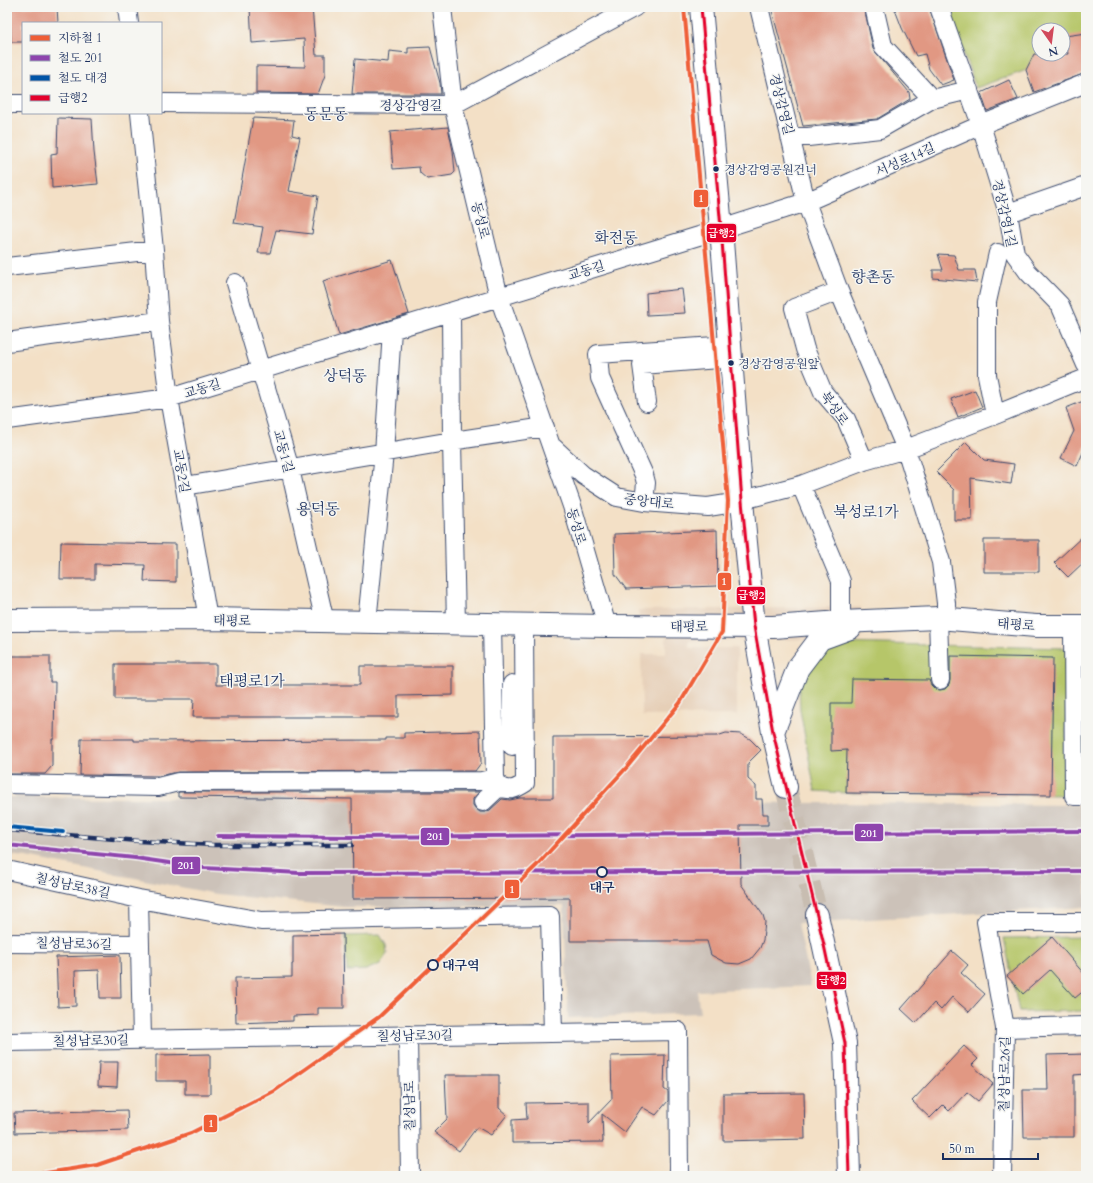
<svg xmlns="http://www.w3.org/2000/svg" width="1093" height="1183" font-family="Cardo,'Noto Serif KR',serif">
  <rect width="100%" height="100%" fill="#f6f6f2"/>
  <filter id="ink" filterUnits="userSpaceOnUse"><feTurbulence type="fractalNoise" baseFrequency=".025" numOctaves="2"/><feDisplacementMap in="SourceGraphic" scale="8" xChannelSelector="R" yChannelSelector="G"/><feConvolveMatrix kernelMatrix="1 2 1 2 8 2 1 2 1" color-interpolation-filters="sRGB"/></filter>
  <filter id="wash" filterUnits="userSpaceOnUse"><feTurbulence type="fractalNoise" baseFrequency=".012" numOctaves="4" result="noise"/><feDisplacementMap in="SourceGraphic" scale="16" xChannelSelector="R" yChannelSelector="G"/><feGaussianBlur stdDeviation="0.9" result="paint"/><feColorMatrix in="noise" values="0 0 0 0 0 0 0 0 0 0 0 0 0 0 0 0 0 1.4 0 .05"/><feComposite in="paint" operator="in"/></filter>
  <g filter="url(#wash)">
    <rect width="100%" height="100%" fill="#f3e0c6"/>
    <path fill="#e6cfb7" d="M861 607V639L689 641V648H737V715L642 716 641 654H666V633H639V610Z"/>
    <path fill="#ccc2b9" d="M7 797 1086 805V907L798 923 811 986 697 991 700 1013 568 1018 564 906 344 907 216 894 27 857 7 855Z"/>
    <path fill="#b6c669" stroke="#687a64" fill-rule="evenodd" d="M947 7H1086V49L976 88ZM1039 30H1063V54H1039Z
      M838 643 1068 648 1065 795 846 793 815 791 800 710 799 686 814 654Z
      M1073 653H1086V796H1074Z
      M380 935 386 945 387 954 380 964 366 970 347 971 345 936Z
      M1086 937V1011L1019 1012 1004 938Z"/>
    <g id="blocks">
      <path fill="#e19883" d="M10 7H57L58 23H23V42H11Z
        M250 7H312L316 55H325V75L318 94 256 93V66L305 67 304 39 252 43Z
        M771 7H864L873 49 909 92 910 99 877 119 803 126Z
        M894 7H929L954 80 941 85 929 69 925 54 916 56 902 28Z
        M1086 33V73L1034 92 1026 70 1034 54H1068L1065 36Z
        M430 47 440 83 441 94H352L355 59 388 62 389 51 408 53V48Z
        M1009 80 1018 99 987 111 981 93Z
        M58 118 92 119 94 152 98 184 52 188 51 154 57 153Z
        M253 118 294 120 292 135 300 137 289 191 318 196 312 234 276 230 270 253H258L263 227 234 223Z
        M448 127 453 151 455 172 452 175 427 179 420 173 419 167 393 169 390 132Z
        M938 254 954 255 959 270H975L977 282 933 278V270H943Z
        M392 260 409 314 339 335 323 281Z
        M682 289 685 313 647 315 646 293Z
        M975 390 982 407 958 417 951 399Z
        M1086 400V446L1077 466 1061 458 1074 431 1066 408Z
        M966 442 984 460 1014 464 1011 484 971 478 972 520H954V490L936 472Z
        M717 530 718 586 626 589 615 574 614 534Z
        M1086 533V560L1068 577 1054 563Z
        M984 540H1039V572H984Z
        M61 542 176 544V582L144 581 145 565 95 564V579H60Z
        M7 656H50V682H55L54 739H52V766L45 774H7Z
        M950 656 1053 658 1051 795 846 793 847 750 831 751V703H851L852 679 929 680 931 685 935 689 940 690 945 689 949 685 950 680Z
        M115 664H216V685H360V666H453V695L398 696V717H193L194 699H115Z
        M480 731 481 763 475 771 178 772 159 776 80 775 81 739H134V741L386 740V738H404V733Z
        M726 733 741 734 750 739 761 750 748 763V779L756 786V799H762L763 814H768V825H740L741 884 763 915 765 922 763 940 760 948 751 959 739 964 726 963 711 955 707 941H570V898L353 899 352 799 178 797V793L179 792H479L473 799V805L476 809 480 812H485L490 810 502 799 510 800 520 798H553V737L717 736Z
        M343 934 344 1008H318V1015L293 1016V1021L236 1023 235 978 292 977V964H293V935Z
        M1052 937 1086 976V989L1075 998 1050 970 1023 994 1007 976Z
        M952 951 968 965 961 973 985 994 969 1012 952 997 941 1010 934 1003 916 1023 901 1009Z
        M120 955 121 998H100L99 970 75 971 76 1006 58 1007 56 957Z
        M964 1046 978 1059 972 1065 993 1084 978 1101 967 1092 949 1111 943 1105 930 1118 912 1101Z
        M210 1054V1094H185V1081H156V1055Z
        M1086 1054V1074L1074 1075V1137H1024L1023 1090H1048L1047 1055Z
        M665 1055 664 1089 668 1092V1101L656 1115 642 1107 625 1132 602 1114 603 1142 512 1143V1120L527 1119 526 1103 589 1102V1123L612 1099 611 1056Z
        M99 1062H118L117 1087 98 1086Z
        M445 1075H499V1108L507 1115 491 1135 477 1127 459 1151 434 1132 447 1119Z
        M804 1093 805 1139 723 1141V1094Z
        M127 1110 128 1130 15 1133 14 1113Z"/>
    </g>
  </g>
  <g filter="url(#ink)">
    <use href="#blocks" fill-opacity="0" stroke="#3b4a6e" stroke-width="1"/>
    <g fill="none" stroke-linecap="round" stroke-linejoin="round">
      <path stroke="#c8bdb1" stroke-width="22" stroke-dasharray="22 11" stroke-linecap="butt" d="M786 787 817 915"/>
      <g stroke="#3b4a6e" stroke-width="20">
        <path id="minor" d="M127 7 129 23
          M442 7 453 105 499 297 572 506 607 626
          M759 7 806 202 839 291 906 449 941 562 946 603V619
          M874 7 883 46 932 99
          M939 7 981 125 1008 213 1015 254 1028 272 1060 305 1086 365
          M161 103 453 105 635 7
          M7 104H23
          M140 113 154 250 159 321 169 398 208 619
          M790 137H808L880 129 932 99 969 90
          M1008 213 1086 186
          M7 267 154 250
          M235 283 290 469 325 622
          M839 291 794 308 805 349 823 392 846 419 864 461
          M451 312 452 441 456 624
          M7 342 159 321
          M647 402 642 365 731 358
          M995 415 987 375V302L998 253
          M7 420 169 398 702 235 806 202 981 125 1086 83
          M553 447 583 475 617 497 644 502 708 507 727 504 801 485 864 461 906 449 995 415 1086 378
          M801 485 841 581V622
          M185 486 452 441 545 427
          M644 502 646 483 644 475 600 378 598 354 730 345
          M938 618 940 680
          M367 622 384 453 392 330
          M492 624 495 778 499 787C511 791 514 790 525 783L524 625
          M1073 626 1074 796H1086
          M512 746V684
          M7 784 158 787 178 782 482 781 495 778
          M483 802 499 787
          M7 870 139 899 261 921 550 916 553 1033
          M139 899 142 1039
          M7 943 140 944
          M1005 1028 1086 1026
          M408 1035 410 1176
          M7 1042 678 1031 679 1176
          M1002 1176 1005 1028 986 922H1086"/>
      </g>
      <g stroke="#3b4a6e" stroke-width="24">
        <path id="major" d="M701 7 721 228 742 501 754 626 773 732 786 787
          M7 620 208 619 607 626 773 627 841 622 938 618 1036 626H1086
          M773 732 798 668 820 639 850 628
          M817 915 845 1043 849 1176"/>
      </g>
      <use href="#minor" stroke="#fff" stroke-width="18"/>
      <use href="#major" stroke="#fff" stroke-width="22"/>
      <g stroke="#1b2f5e" stroke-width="4.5">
        <path id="rail" d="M7 830 139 841 213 845H352"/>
      </g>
      <use href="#rail" stroke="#f6f6f2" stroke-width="3" stroke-dasharray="9" stroke-linecap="butt"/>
      <g stroke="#f6f6f2" stroke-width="6">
        <path id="bus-1" d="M701 7 721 228 742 501 754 626 773 732 824 945 845 1043 849 1176"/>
      </g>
      <use href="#bus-1" stroke="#e4002b" stroke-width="3"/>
      <g stroke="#f6f6f2" stroke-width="7">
        <path id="rail-1" d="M218 836 353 837 1086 831
          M7 845 135 858 204 868 299 873 1086 871"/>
      </g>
      <g stroke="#f6f6f2" stroke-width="7">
        <path id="rail-2" d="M7 827 63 832"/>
      </g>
      <use href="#rail-1" stroke="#8e44ad" stroke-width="4"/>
      <use href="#rail-2" stroke="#0054a6" stroke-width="4"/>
      <g stroke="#f6f6f2" stroke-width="7">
        <path id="metro-1" d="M27 1176 97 1165 191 1133 274 1091 379 1017 537 865 627 767 680 703 722 632 728 501 684 7"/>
      </g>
      <use href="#metro-1" stroke="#ef5e37" stroke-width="4"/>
    </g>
  </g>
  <g fill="#1b2f5e" stroke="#f6f6f2" stroke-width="1.5">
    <circle cx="716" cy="169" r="3.5"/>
    <circle cx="731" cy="363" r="3.5"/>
  </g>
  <g fill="#f6f6f2" stroke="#1b2f5e" stroke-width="2">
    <circle cx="602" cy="872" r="5"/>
    <circle cx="433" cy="965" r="5"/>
  </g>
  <g text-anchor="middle" stroke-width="3" stroke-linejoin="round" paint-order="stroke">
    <g font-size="12" fill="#1b2f5e" stroke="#f6f6f2" text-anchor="start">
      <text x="724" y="174">경상감영공원건너</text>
      <text x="738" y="368">경상감영공원앞</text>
    </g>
    <g font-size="13" fill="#1b2f5e" stroke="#f6f6f2">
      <text transform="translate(782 104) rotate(76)" y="5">경상감영길</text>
      <text x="411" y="110">경상감영길</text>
      <text transform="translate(905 159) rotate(-24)" y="5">서성로14길</text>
      <text transform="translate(1005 213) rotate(77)" y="5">경상감영1길</text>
      <text transform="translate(481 220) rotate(76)" y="5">동성로</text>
      <text transform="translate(586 270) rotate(-17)" y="5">교동길</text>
      <text transform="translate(202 388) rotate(-17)" y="5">교동길</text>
      <text transform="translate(835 408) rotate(55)" y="5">북성로</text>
      <text transform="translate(284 451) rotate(75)" y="5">교동1길</text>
      <text transform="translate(182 471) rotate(80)" y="5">교동2길</text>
      <text transform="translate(649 501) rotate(6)" y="5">중앙대로</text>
      <text transform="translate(577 526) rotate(73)" y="5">동성로</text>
      <text transform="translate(232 620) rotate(1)" y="5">태평로</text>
      <text transform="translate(1016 624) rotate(4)" y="5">태평로</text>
      <text x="689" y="631">태평로</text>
      <text transform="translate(73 885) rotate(12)" y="5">칠성남로38길</text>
      <text transform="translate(74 943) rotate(1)" y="5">칠성남로36길</text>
      <text transform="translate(415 1035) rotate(-1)" y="5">칠성남로30길</text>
      <text transform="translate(91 1040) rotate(-1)" y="5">칠성남로30길</text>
      <text transform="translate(1004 1074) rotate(-89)" y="5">칠성남로26길</text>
      <text transform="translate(409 1106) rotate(-91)" y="5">칠성남로</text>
    </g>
    <g font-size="13" font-weight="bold" fill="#1b2f5e" stroke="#f6f6f2">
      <text x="602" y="892">대구</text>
      <text x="442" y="970" text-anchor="start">대구역</text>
    </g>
    <g font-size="15" fill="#1b2f5e" stroke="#f6f6f2">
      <text x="326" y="119">동문동</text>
      <text x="616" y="243">화전동</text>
      <text x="873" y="282">향촌동</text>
      <text x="345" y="381">상덕동</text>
      <text x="318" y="514">용덕동</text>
      <text x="866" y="517">북성로1가</text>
      <text x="252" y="686">태평로1가</text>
    </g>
  </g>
  <g stroke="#f6f6f2" stroke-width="1.5">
    <rect x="693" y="189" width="16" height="19" rx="4" fill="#ef5e37"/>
    <rect x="706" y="223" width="31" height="20" rx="4" fill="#e4002b"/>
    <rect x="717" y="572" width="15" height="19" rx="4" fill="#ef5e37"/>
    <rect x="736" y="586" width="30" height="19" rx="4" fill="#e4002b"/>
    <rect x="854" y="823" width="30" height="19" rx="4" fill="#8e44ad"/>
    <rect x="420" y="827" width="30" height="19" rx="4" fill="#8e44ad"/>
    <rect x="171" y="856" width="30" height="19" rx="4" fill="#8e44ad"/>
    <rect x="504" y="879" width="16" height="20" rx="4" fill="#ef5e37"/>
    <rect x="816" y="971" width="31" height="19" rx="4" fill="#e4002b"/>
    <rect x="203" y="1114" width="15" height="19" rx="4" fill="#ef5e37"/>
  </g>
  <g font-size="11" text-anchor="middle" font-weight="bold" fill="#fff">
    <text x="701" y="202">1</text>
    <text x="721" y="237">급행2</text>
    <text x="724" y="585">1</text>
    <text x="751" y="599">급행2</text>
    <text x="869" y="837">201</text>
    <text x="435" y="840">201</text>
    <text x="186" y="869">201</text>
    <text x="512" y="893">1</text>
    <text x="832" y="984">급행2</text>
    <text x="211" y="1127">1</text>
  </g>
  <rect width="1093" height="1183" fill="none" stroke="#f6f6f2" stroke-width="24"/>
  <rect x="22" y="22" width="140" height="92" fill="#f6f6f2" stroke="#9ea6b7"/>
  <rect x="30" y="35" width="20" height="6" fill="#ef5e37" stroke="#9ea6b7"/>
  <text x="58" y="42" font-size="12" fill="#1b2f5e">지하철 1</text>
  <rect x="30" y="55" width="20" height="6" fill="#8e44ad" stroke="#9ea6b7"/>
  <text x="58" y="62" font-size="12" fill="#1b2f5e">철도 201</text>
  <rect x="30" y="75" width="20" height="6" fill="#0054a6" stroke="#9ea6b7"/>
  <text x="58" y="82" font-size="12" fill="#1b2f5e">철도 대경</text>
  <rect x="30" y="95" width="20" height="6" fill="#e4002b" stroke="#9ea6b7"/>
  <text x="58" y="102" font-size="12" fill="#1b2f5e">급행2</text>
  <g transform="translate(1051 42) rotate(166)"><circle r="19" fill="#f6f6f2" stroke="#9ea6b7"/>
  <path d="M0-3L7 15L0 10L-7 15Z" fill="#d1495b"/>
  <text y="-6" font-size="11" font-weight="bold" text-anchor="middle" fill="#1b2f5e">N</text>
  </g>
  <path d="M943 1153v6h95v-6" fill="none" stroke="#1b2f5e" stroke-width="2"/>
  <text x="949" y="1153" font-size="12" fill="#1b2f5e" stroke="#f6f6f2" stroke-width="3" paint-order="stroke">50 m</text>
</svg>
